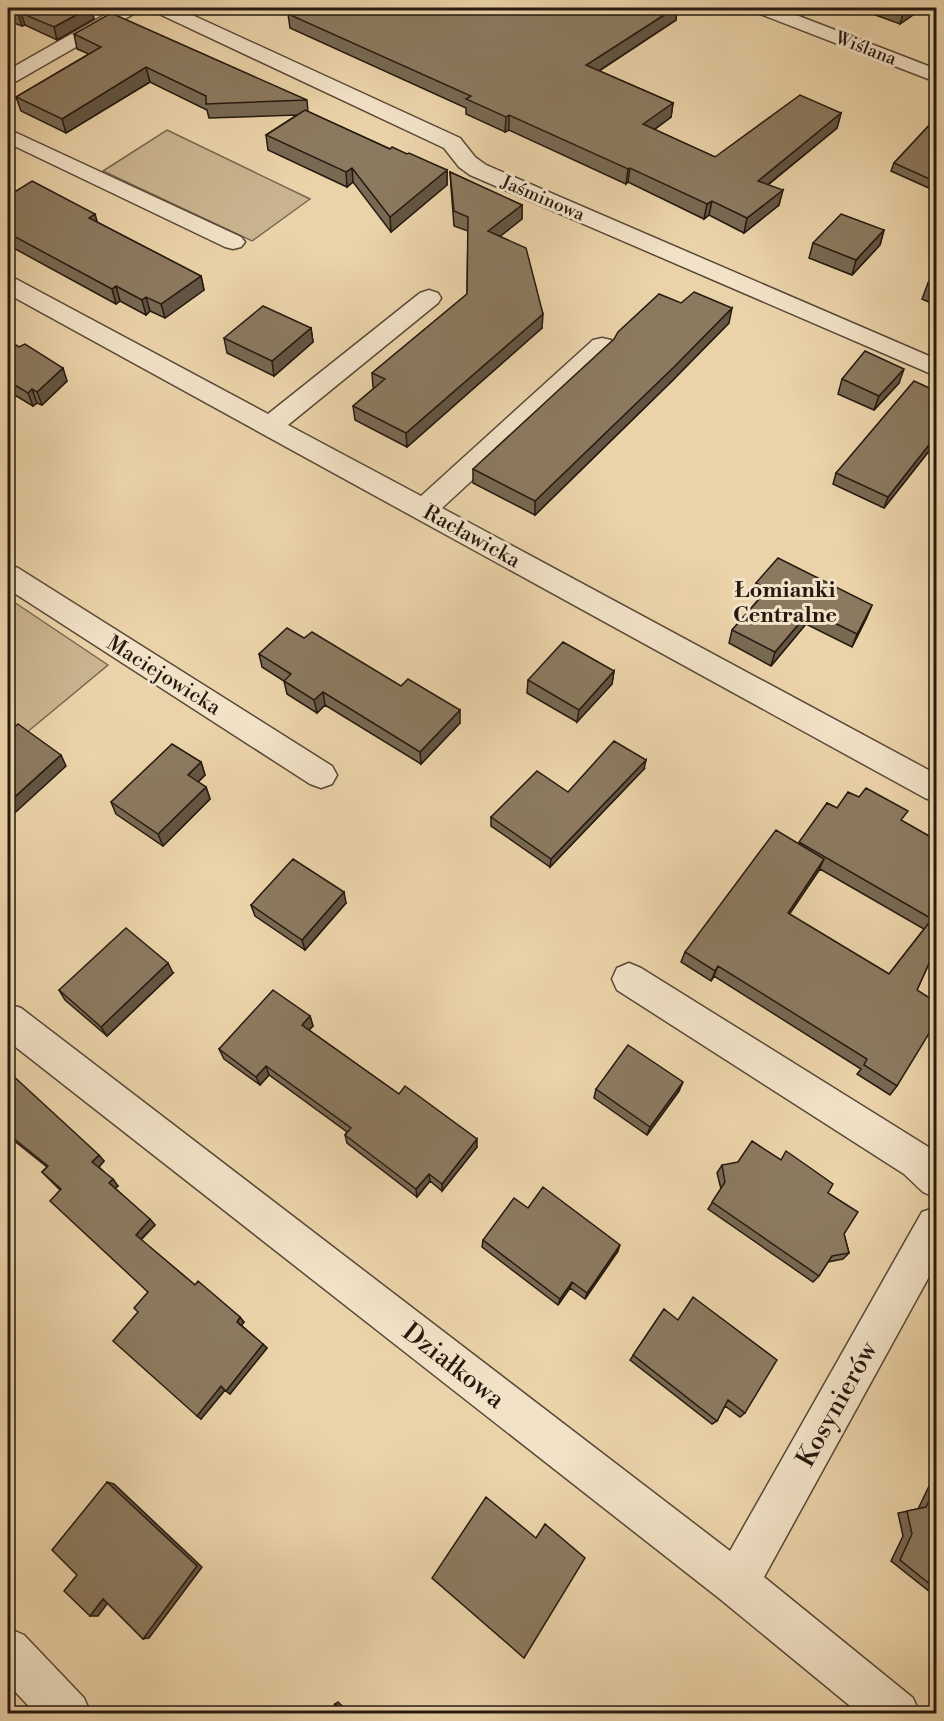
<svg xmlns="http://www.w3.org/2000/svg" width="944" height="1721" font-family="'Libre Bodoni',serif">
  <rect width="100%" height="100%" fill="#ebd3a9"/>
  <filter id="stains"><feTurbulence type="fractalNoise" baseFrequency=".00333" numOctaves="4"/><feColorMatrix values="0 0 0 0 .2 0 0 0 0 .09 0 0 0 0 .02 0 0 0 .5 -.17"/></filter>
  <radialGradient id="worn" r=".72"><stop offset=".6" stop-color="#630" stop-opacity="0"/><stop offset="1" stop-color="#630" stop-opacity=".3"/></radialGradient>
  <path fill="#cab48f" stroke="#786750" stroke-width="1.5" d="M167 130 310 199 252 241 103 171Z
    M8 598 108 665 8 748Z"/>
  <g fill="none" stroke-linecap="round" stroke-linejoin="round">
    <g stroke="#574836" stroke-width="3">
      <path id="minor" d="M117 8H140L137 12 15 82 8 84V70Z
        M152 8H177L460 138 475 157 486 165 936 359V376L470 175 459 167 444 148 155 12Z
        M752 8H778L936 69V82L755 12Z
        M8 129 241 237 245 242 241 247 233 249 225 247 8 143Z
        M8 277 16 279 268 414 420 293 429 290 438 293 441 298 438 303 288 425 421 496 593 340 602 338 611 340 614 346 611 352 442 508 936 774V802L925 798 8 294Z
        M8 564 18 568 332 766 337 775 332 784 321 788 310 784 8 589Z
        M629 963 641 968 930 1148 936 1154V1198L923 1192 904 1174 617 990 612 979 617 968Z
        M8 1004 21 1008 730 1551 922 1212 936 1207V1264L764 1577 913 1698 920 1714H860L720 1599 8 1041Z
        M8 1628 24 1635 84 1698 91 1714H36L8 1684Z"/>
    </g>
    <use href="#minor" fill="#f2e2c7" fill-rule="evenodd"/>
  </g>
  <path fill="#786953" stroke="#261a10" stroke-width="1.5" fill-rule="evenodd" d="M8 8H91L94 19 57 40 25 25 22 26 8 21Z
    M277 8H677L676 20 599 71 673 103 671 117 654 130 715 157 841 113 837 128 768 185 779 205 744 233 709 215 704 219 628 182 626 184 509 130 505 132 466 114V108L290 28 288 14 290 13Z
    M856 8H923L900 24Z
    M74 34 307 100 308 112 390 149 407 154 447 170V185L391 232 353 182 347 187 268 150 266 135 297 115 209 118 207 110 150 82 66 133 21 111 16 97 89 54 77 49Z
    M936 118V183L931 189 891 171 894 163Z
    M450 172 522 205V219L500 236 542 328 407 447 355 420 353 406 374 388 373 387 372 373 467 294 468 231 454 226 451 187Z
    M8 196 97 222 201 276 204 290 165 318 150 311 146 315 120 301 116 304 8 245Z
    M884 230 880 245 852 275 809 258 813 243Z
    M936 270V305L922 299 928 283 931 279 933 273Z
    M936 311V326L932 324Z
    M729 323 672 381 535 515 473 483V469Z
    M311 328 313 342 274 376 227 353 224 338Z
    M8 340 67 381 42 405 37 403 33 406 8 391Z
    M842 379 899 383 874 410 838 394Z
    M936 391V447L933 446 884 508 833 484 836 473Z
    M756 583 872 605 866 619 852 647 806 624 771 666 729 643 732 630 758 600 752 597Z
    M304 638 460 723 421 764 325 705 317 713 287 694 284 681 262 667 259 654Z
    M614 671 612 684 577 722 527 693 528 680Z
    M201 762 205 775 198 782 206 787 210 799 163 846 116 814 111 802Z
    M644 769 550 867 491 826V817L568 792Z
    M827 803 837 808 902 821 936 840V948L917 990 897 1086 890 1095 857 1074 861 1069 714 976 711 981 681 962 685 952 799 844ZM820 869 924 929 889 974 789 914Z
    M346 903 305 950 255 916 251 905Z
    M173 973 107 1036 65 1000 59 990Z
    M310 1016 313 1026 309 1030 399 1094 477 1147 442 1191 430 1181 417 1197 347 1143 345 1135 347 1132 269 1075 260 1085 224 1059 219 1049Z
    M8 1076 104 1161 99 1167 118 1186 115 1188 155 1225 141 1240 195 1285 244 1322 241 1325 267 1348 230 1394 225 1390 201 1419 138 1312 148 1292 60 1190 42 1172 47 1167 8 1136Z
    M596 1089 679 1091 647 1135 594 1098Z
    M722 1165 828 1193 844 1234 849 1253 843 1259 828 1262 819 1276 813 1282 708 1209 721 1189 717 1173Z
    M528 1208 618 1251 585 1299 570 1288 558 1305 482 1247 483 1240Z
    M664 1309 745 1413 740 1417 725 1406 717 1421 712 1424 630 1360Z
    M936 1482V1613L930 1608 935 1596 891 1561 903 1536 898 1513 918 1509 930 1484Z"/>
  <path fill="#625543" stroke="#261a10" stroke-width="1.5" d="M89 8H91L94 19 57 40 54 27Z
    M675 8H677L676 20 585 80 586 65Z
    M909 8H923L900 24 904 11Z
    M21 13 25 25 22 26 18 14Z
    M146 67 150 82 66 133 62 119Z
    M673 103 671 117 641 139 643 124Z
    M841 113 837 128 755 195 758 181Z
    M509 115V130L505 132 506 117Z
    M352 168 353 182 347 187 346 172Z
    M630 168 628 182 626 184 628 169Z
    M447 170V185L391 232 390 217Z
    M936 178V183L931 189 934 181Z
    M783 190 779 205 744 233 747 218Z
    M712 201 709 215 704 219 707 204Z
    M522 205V219L488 246V231Z
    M95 214 99 228 89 218Z
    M884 230 880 245 852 275 856 260Z
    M201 276 204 290 165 318 161 304Z
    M116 286 120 301 116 304 112 289Z
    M146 297 150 311 146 315 142 300Z
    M732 308 729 323 672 381 535 515V501Z
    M543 314 542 328 407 447 406 433Z
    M311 328 313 342 274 376 272 361Z
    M63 368 67 381 42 405 37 392Z
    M904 369 899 383 874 410 879 396Z
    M32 389 37 403 33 406 28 393Z
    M936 436 933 446 884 508 888 497Z
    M872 605 866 619 852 647 857 634Z
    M810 611 806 624 771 666 775 652Z
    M614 671 612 684 577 722 579 710Z
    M323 692 325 705 317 713 314 700Z
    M460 710V723L421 764 420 752Z
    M61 755 66 766 8 819V803Z
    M646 760 644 769 550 867 551 859Z
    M201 762 205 775 192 788 188 775Z
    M206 787 210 799 163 846 158 834Z
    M824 859 819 870 783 924 788 913Z
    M344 892 346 903 305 950 302 940Z
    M168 963 173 973 107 1036 101 1027Z
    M718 966 714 976 711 981 715 971Z
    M310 1016 313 1026 304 1034 302 1025Z
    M266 1066 269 1075 260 1085 256 1077Z
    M683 1082 679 1091 647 1135 650 1127Z
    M477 1139V1147L442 1191V1184Z
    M99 1155 104 1161 98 1168 92 1162Z
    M429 1174 430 1181 417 1197 416 1189Z
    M113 1179 118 1186 114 1189 109 1183Z
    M150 1219 155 1225 140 1240 136 1235Z
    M620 1245 618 1251 585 1299 587 1293Z
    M572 1282 570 1288 558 1305 560 1299Z
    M240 1317 244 1322 241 1326 237 1322Z
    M263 1344 267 1348 230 1394 226 1391Z
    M221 1386 225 1390 201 1419 197 1416Z
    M107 1482 114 1484 202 1567 149 1638 143 1639Z
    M103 1599 110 1600 98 1616H90Z
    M338 1702 350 1713H345L335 1704Z"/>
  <path fill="#8c7a60" stroke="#261a10" stroke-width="1.5" d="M8 8H89L54 27 21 13 18 14 8 10Z
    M299 8H675L586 65 673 103 643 124 715 157 800 95 841 113 758 181 783 190 747 218 712 201 707 204 630 168 628 169 509 115 506 117 466 99 471 96 288 14Z
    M895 8H909L904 11Z
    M111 13 307 100 206 104V96L146 67 62 119 16 97 101 47 74 34Z
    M305 110 390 149 392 147 407 154 409 153 447 170 390 217 352 168 346 172 266 135Z
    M936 118V178L934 181 894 163Z
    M450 172 522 205 488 231 526 248 543 314 406 433 353 406 385 379 372 373 467 294 468 217 454 211Z
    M32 181 95 214 89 218 201 276 161 304 146 297 142 300 116 286 112 289 8 233V196Z
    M841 214 884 230 856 260 813 243Z
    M936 270V287L928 283 936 274 933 273Z
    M694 292 732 308 674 367 535 501 473 469 614 339 618 332 659 294 681 303Z
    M263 306 311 328 272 361 224 338Z
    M8 340 19 347 25 344 63 368 37 392 32 389 28 393 8 381Z
    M865 351 904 369 879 396 842 379Z
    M914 381 936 391V436L888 497 836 473Z
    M778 558 872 605 857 634 810 611 775 652 732 630 768 589 756 583Z
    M287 628 304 638 312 632 401 686 408 679 460 710 420 752 323 692 314 700 284 681 291 674 259 654Z
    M563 642 614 671 579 710 528 680Z
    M18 724 61 755 8 803V733Z
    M614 741 646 760 551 859 491 817 537 771 568 792Z
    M172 744 201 762 188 775 206 787 158 834 111 802Z
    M866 788 908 811 901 820 936 840V948L917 990 936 1002V1022L897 1086 864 1065 867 1059 718 966 715 971 685 952 776 830 824 859 788 913 889 974 932 919 799 842 827 803 837 808 848 792 859 797Z
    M293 859 344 892 302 940 251 905Z
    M126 928 168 963 101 1027 59 990Z
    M273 990 310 1016 302 1025 399 1094 405 1086 477 1139 442 1184 429 1174 416 1189 345 1135 351 1128 266 1066 256 1077 219 1049Z
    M628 1045 683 1082 650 1127 596 1089Z
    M10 1073 99 1155 92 1162 113 1179 109 1183 150 1219 136 1235 195 1285 198 1281 240 1317 237 1322 263 1344 226 1391 221 1386 197 1416 113 1341 138 1312 134 1308 148 1292 50 1201 61 1189 42 1172 48 1166 8 1134V1076Z
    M752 1141 781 1160 786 1151 809 1167 833 1184 828 1193 858 1212 844 1234 849 1253 832 1256 819 1276 712 1202 725 1182 722 1165 738 1162Z
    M543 1187 620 1245 587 1293 572 1282 560 1299 483 1240 514 1198 528 1208Z
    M693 1297 777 1360 745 1413 728 1400 717 1421 633 1355 664 1309 678 1320Z
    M107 1482 197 1566 143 1639 103 1599 90 1616 64 1591 77 1575 52 1550Z
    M936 1487V1589L900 1560 912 1534 907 1511 926 1507Z
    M486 1497 536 1538 545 1524 585 1558 524 1658 432 1578Z
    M335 1704 345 1713H329Z"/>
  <g text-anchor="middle" stroke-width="6" stroke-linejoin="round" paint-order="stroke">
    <g font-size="18" fill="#261a10" stroke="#f2e2c7">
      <text transform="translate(866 48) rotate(21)" y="6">Wiślana</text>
      <text transform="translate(543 198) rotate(23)" y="6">Jaśminowa</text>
    </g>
    <g font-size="21" fill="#261a10" stroke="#f2e2c7">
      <text transform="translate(472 536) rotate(29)" y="7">Racławicka</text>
      <text transform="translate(164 675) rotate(32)" y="7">Maciejowicka</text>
    </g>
    <g font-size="22" font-weight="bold" fill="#261a10" stroke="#f2e2c7">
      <text x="785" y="597">Łomianki<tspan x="785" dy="25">Centralne</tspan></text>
    </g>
    <g font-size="26" fill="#261a10" stroke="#f2e2c7">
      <text transform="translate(454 1365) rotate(38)" y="9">Działkowa</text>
      <text transform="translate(836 1404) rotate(-61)" y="9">Kosynierów</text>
    </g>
  </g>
  <rect width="944" height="1721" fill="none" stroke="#ebd3a9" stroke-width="30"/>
  <rect x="9" y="9" width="926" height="1703" fill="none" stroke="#261a10" stroke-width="3"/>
  <rect x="15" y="15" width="914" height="1691" fill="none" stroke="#261a10" stroke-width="1.5"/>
  <rect width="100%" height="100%" filter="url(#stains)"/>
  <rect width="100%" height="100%" fill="url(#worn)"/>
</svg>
